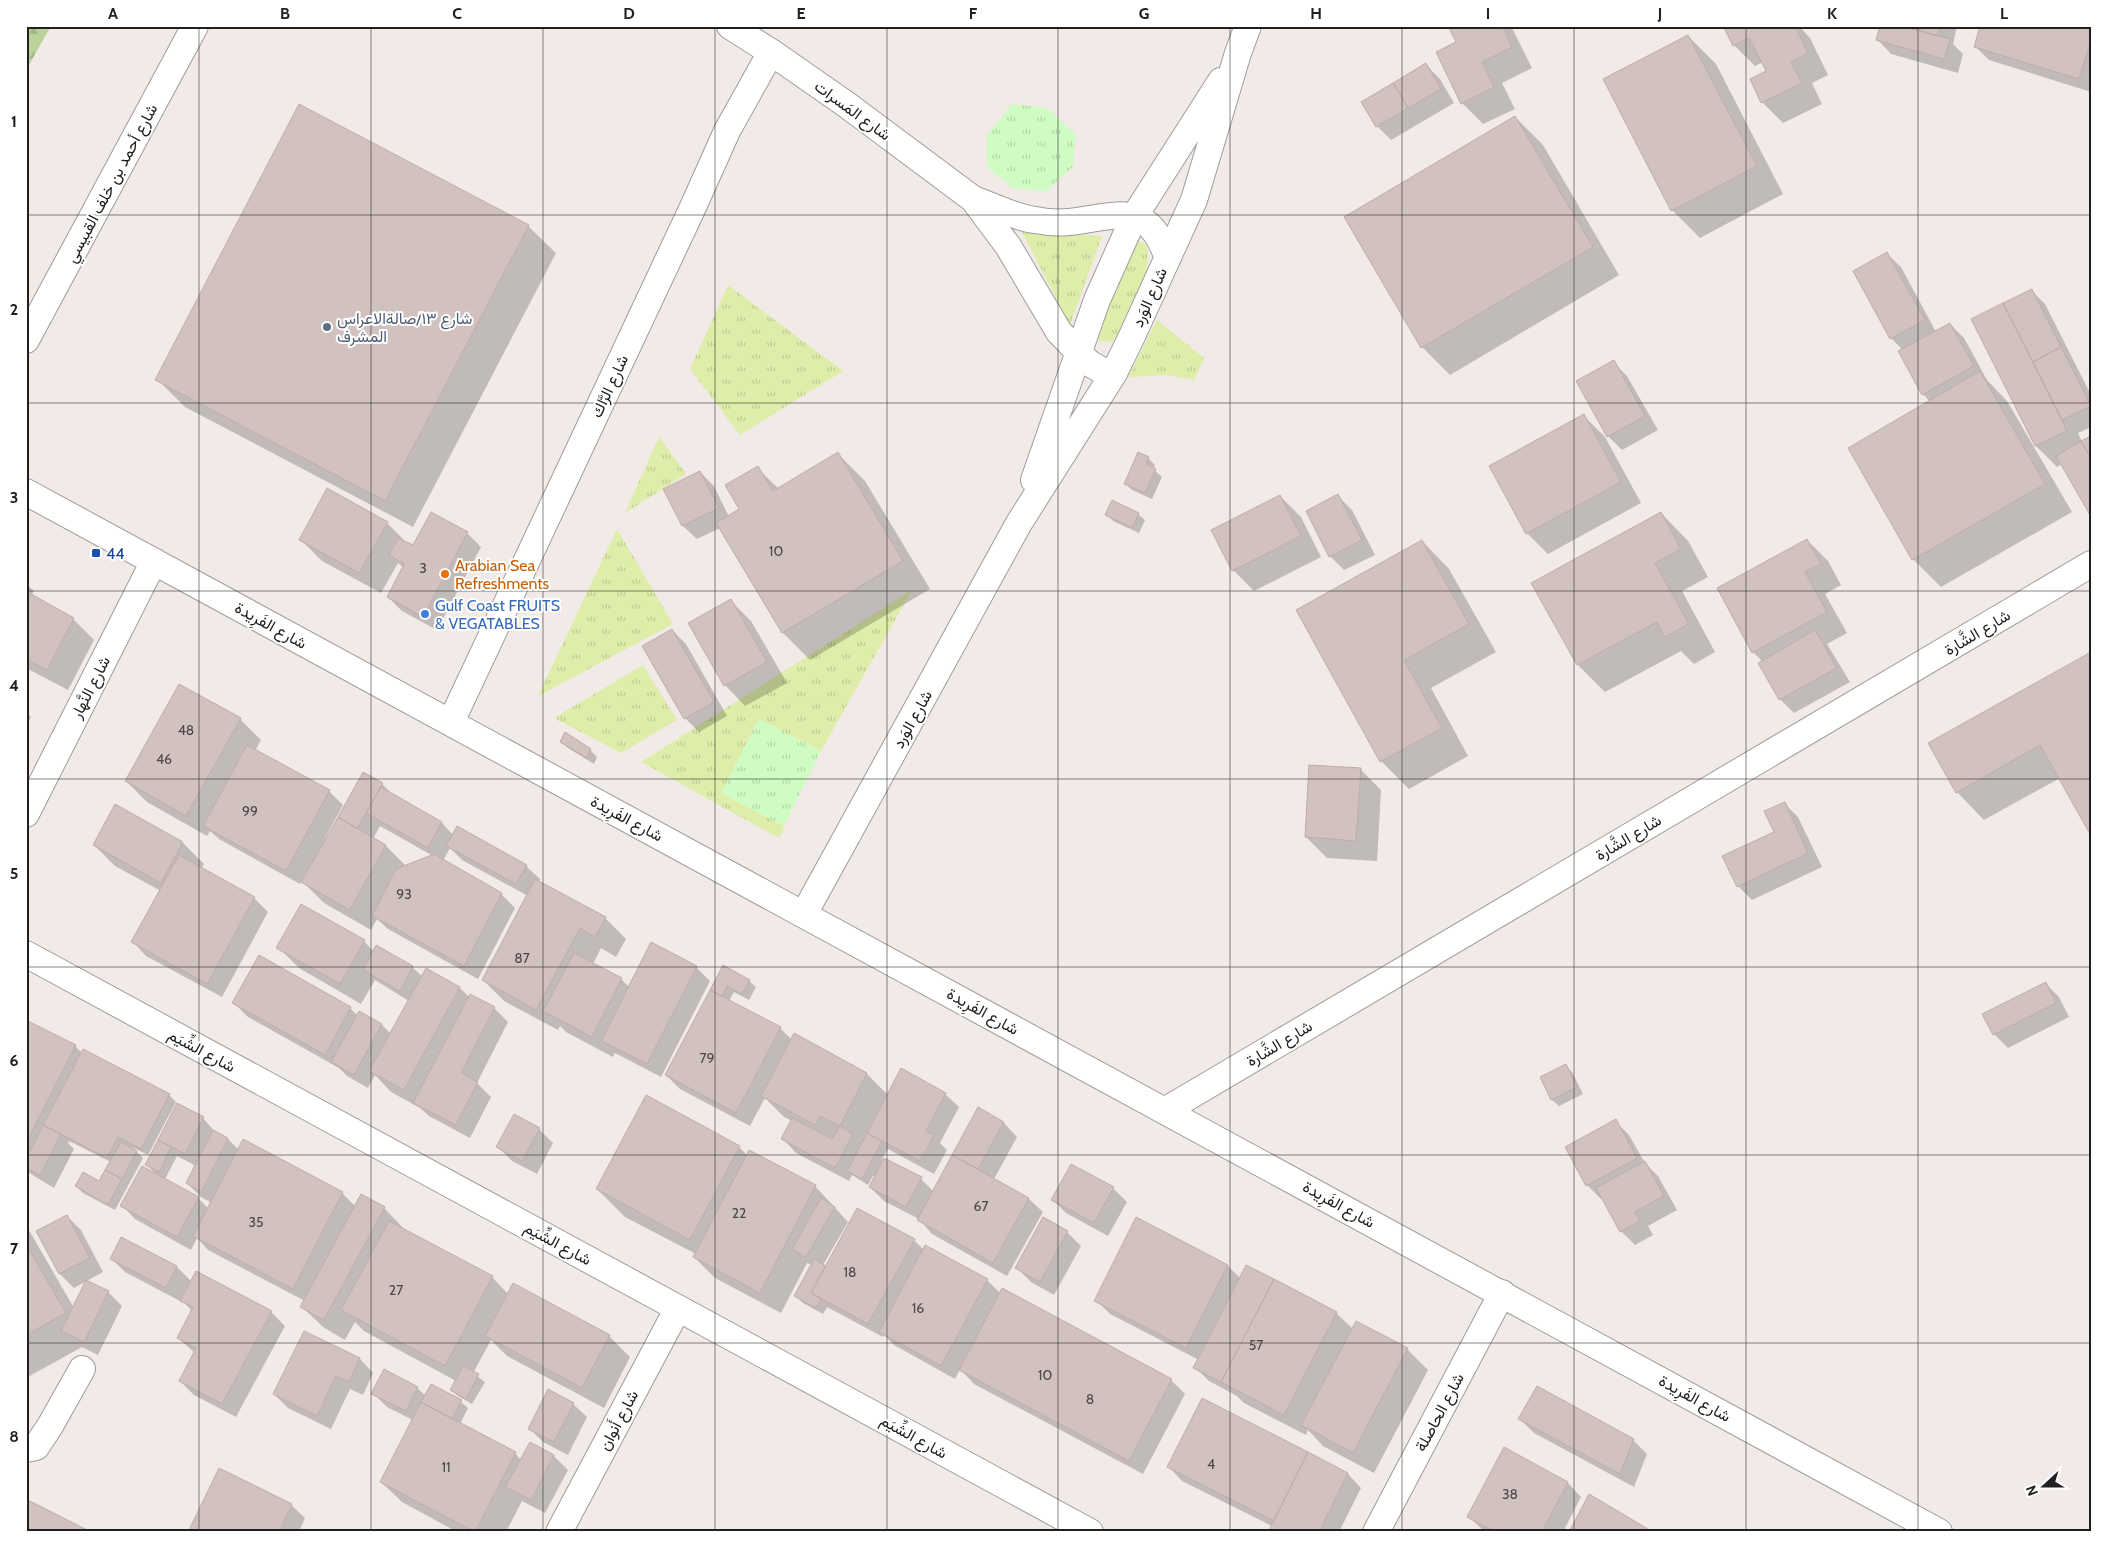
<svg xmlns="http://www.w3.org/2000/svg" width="2117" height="1558" font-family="Cabin,Vazirmatn,sans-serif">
  <defs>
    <pattern id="grass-tufts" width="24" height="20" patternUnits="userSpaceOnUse" patternTransform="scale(1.25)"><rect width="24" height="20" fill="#dfedaa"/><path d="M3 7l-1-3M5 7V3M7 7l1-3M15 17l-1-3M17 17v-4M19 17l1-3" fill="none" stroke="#bfcb92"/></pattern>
    <pattern id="forest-firs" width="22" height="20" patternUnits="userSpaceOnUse" patternTransform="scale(1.25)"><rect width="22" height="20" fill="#bbd299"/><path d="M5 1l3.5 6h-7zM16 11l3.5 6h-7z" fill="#a0b484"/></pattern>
    <pattern id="park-tufts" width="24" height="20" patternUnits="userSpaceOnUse" patternTransform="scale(1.25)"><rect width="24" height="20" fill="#cffcc2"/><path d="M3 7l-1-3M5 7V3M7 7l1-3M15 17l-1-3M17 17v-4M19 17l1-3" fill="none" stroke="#b1d8a6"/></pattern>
  </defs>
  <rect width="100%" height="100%" fill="#f1eae6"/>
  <path fill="url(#grass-tufts)" d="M1021 230 1102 236 1070 325Z
    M1135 241 1145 243 1148 251 1147 271 1136 302 1120 335 1111 342 1100 341 1095 335Z
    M728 285 843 371 740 435 690 369Z
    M1157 320 1204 358 1194 380 1168 375 1128 377Z
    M659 437 686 474 625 513Z
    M617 529 673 624 538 696Z
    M912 590 821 751 759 719 721 793 784 826 779 838 641 762Z
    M643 665 677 720 621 753 554 718Z"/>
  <path fill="url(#forest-firs)" d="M26 26H51L26 70Z"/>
  <path fill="url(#park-tufts)" d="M1012 104 1047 108 1075 134 1073 167 1046 191 1013 188 987 167V135Z
    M759 719 821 751 784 826 721 793Z"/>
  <path fill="#0003" fill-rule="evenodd" d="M1450 26H1511L1532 68 1502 83 1515 109 1483 124 1462 103 1458 43Z
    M1725 26H1799L1810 38 1828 75 1812 83 1822 104 1783 123 1762 102 1767 72 1763 62 1755 66 1734 45Z
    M1876 26H1957L1953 44 1963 54 1958 73 1891 54 1878 40 1880 29Z
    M2091 26V92L1989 60 1975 46Z
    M1688 36 1716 64 1783 194 1700 238 1672 210Z
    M1426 65 1440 79 1454 103 1391 140 1377 126Z
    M1515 117 1543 145 1619 275 1450 375 1422 347Z
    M528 226 556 253 413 527 185 407 157 379Z
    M1887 254 1901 267 1936 332 1950 324 1964 338 1987 380 2007 401 2072 512 1941 587 1913 559 1930 402 1923 394 1903 350 1891 338Z
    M2031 290 2045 304 2091 395V427L2078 433 2082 442 2091 437V515L2062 464 2057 467 2036 446 1973 319Z
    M1613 362 1627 376 1658 430 1622 450 1608 436Z
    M1584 416 1605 437 1641 503 1548 554 1527 533Z
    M838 454 865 481 930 589 810 660 783 633 720 528 697 539 683 526 665 490 700 472 714 486 729 517 741 510 757 468 779 489Z
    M1148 458 1155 465 1153 469 1162 477 1152 499 1132 490 1125 483Z
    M1280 496 1301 517 1321 557 1254 591 1233 570Z
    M1338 496 1352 510 1375 555 1344 570 1330 556Z
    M1661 513 1688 541 1708 577 1682 591 1715 652 1694 664 1681 651 1605 692 1578 665Z
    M1107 514H1138L1145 520 1139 533 1113 521Z
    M387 523 408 544 413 547 467 533 481 547 437 630 402 611 388 597 404 568 398 563 381 593 322 561 301 540Z
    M1807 540 1828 561 1841 585 1825 594 1847 633 1827 644 1850 682 1794 713 1780 699 1760 663 1763 662 1753 652Z
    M1422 541 1449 569 1496 652 1431 688 1468 756 1409 789 1381 761Z
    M26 584 34 591 31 596 73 619 94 640 68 690 26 668Z
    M730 600 751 621 787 683 745 706 725 685Z
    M672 630 686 644 727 716 699 732 685 718 643 647Z
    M2091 654 2060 778 1984 820 1957 792Z
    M26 712 31 717 26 726Z
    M240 719 261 740 255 751 329 791 343 805 325 838 327 839 382 784 395 797 442 823 454 836 526 866 540 879 538 883 605 918 626 939 616 957 601 948 593 964 621 979 629 987 696 967 710 981 661 1077 615 1053 613 1057 566 1032 560 1026 558 1030 504 1001 483 980 528 896 462 860 450 848 443 861 501 894 515 908 478 979 388 929 377 919 371 930 324 903 302 881 300 884 219 839 210 831 207 836 147 802 126 781ZM380 826 433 856 406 866 386 846 373 839Z
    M561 742 590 750 597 757 594 764 568 748Z
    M1360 769 1381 790 1377 861 1327 858 1306 837Z
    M1784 803 1798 817 1822 867 1752 900 1738 886 1775 832Z
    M116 806 183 843 204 864 201 869 254 898 268 912 222 997 146 956 133 942 161 891 115 866 94 845Z
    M364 941 374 952 412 967 423 977 427 969 460 988 469 997 494 1008 508 1022 477 1083 491 1097 470 1138 429 1116 420 1108 391 1092 375 1075 368 1088 347 1076 339 1068 248 1017 234 1003 259 957 350 1008 358 1016 360 1013 382 1025 391 1034 409 1001 375 980 361 1004 299 968 278 947Z
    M723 967 749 981 756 987 749 1000 734 992 729 1001 780 1028 792 1040 795 1035 867 1074 888 1095 945 1094 959 1107 940 1143 947 1150 934 1174 888 1149 882 1159 921 1179 934 1192 979 1109 1004 1123 1017 1137 994 1179 1029 1199 1043 1212 1007 1276 932 1234 919 1219 884 1201 870 1187 876 1177 873 1176 868 1185 852 1175 849 1181 796 1153 783 1139 792 1121 784 1117 765 1098 750 1126 680 1089 666 1075Z
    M2045 983 2059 997 2069 1017 2008 1048 1994 1034Z
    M26 1021 75 1046 82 1053 169 1095 176 1102 148 1155 132 1147 143 1158 115 1210 83 1193 76 1186 100 1183 111 1162 69 1141 68 1143 74 1149 54 1188 26 1171Z
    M1566 1066 1572 1072 1583 1094 1559 1106 1552 1100 1541 1078Z
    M177 1105 203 1118 216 1133 228 1139 239 1150 342 1193 355 1206 384 1208 405 1230 492 1277 508 1294 513 1285 609 1336 630 1357 604 1408 507 1356 491 1340 473 1373 485 1382 472 1404 458 1396 451 1390 456 1381 364 1331 355 1322 345 1340 323 1327 302 1307 305 1301 208 1250 197 1238 191 1250 135 1219 122 1205 155 1173 147 1165ZM177 1156 196 1166 187 1183 201 1197 212 1203 209 1209 198 1198 165 1179Z
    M1615 1121 1629 1135 1645 1163 1658 1176 1677 1210 1648 1226 1653 1235 1635 1245 1621 1231 1603 1198 1601 1199 1587 1185 1567 1147Z
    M539 1129 553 1143 537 1174 512 1161 498 1147Z
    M739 1147 747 1155 749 1152 815 1186 848 1222 823 1265 827 1267 914 1240 924 1250 987 1280 1001 1294 1003 1290 1171 1380 1185 1394 1143 1474 974 1384 960 1369 955 1379 894 1345 884 1335 883 1337 827 1307 823 1314 803 1303 796 1296 812 1265 807 1263 781 1313 715 1278 694 1257 696 1254 625 1217 597 1189Z
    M1113 1188 1127 1202 1108 1236 1066 1213 1052 1199Z
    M67 1216 81 1230 103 1272 74 1288 60 1274 38 1232Z
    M1044 1219 1067 1232 1081 1246 1054 1295 1031 1282 1017 1268Z
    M1137 1219 1228 1266 1240 1278 1336 1313 1353 1329 1407 1349 1428 1370 1374 1473 1323 1446 1308 1430 1306 1435 1244 1403 1237 1396 1209 1381 1195 1367 1199 1360 1110 1314 1096 1300Z
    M26 1225 74 1308 108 1292 122 1306 98 1355 82 1347 26 1378Z
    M122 1238 177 1267 192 1282 271 1312 285 1326 236 1417 194 1395 180 1381 195 1353 178 1338 192 1311 181 1299 180 1301 125 1272 111 1258Z
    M304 1332 360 1359 373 1373 363 1395 350 1389 331 1429 288 1408 274 1394Z
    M417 1388 426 1396 461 1402 468 1408 460 1424 515 1453 521 1460 530 1444 554 1456 568 1470 545 1513 522 1501 506 1532H457L402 1502 381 1482 413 1420 387 1407 373 1393Z
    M1202 1400 1348 1474 1361 1488 1339 1532H1269L1272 1526 1182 1481 1169 1467Z
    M573 1404 587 1417 568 1455 543 1442 530 1429Z
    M1520 1419 1633 1440 1647 1454 1634 1487 1534 1433Z
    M1568 1483 1581 1497 1563 1532H1485L1468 1516Z
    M291 1505 305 1518 299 1532H189Z"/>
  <path fill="#d1c1bf" stroke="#c3aba7" d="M1448 26H1502L1512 47 1482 62 1494 87 1461 104 1436 52 1456 42Z
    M1723 26H1795L1808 53 1791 62 1802 83 1761 103 1750 79 1766 71 1749 38 1733 46Z
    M1880 26H1903L1950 39 1944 59 1876 40Z
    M1903 26H1940L1937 36Z
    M1980 26H2091V40L2079 79 1974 47Z
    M1688 35 1757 166 1671 211 1603 79Z
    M1426 63 1441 89 1408 108 1393 83Z
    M1393 83 1408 108 1376 127 1361 102Z
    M299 104 529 225 385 501 155 380Z
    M1515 116 1593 247 1421 348 1344 217Z
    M1887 252 1925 320 1890 339 1853 271Z
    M2032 289 2061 347 2033 362 2003 303Z
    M2003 303 2067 431 2035 446 1971 319Z
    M1950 323 1974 366 1922 395 1898 351Z
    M2061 347 2091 406 2062 420 2033 362Z
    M1614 360 1645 416 1607 437 1576 381Z
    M1980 371 2045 484 1912 560 1848 448Z
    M1584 414 1621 482 1526 534 1489 466Z
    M2091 436V458L2081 441Z
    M2081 441 2091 458 2090 515 2056 456Z
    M838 452 903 561 782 633 716 523 739 509 725 485 758 466 773 491Z
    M1138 452 1149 457 1146 464 1156 469 1145 493 1124 484Z
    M700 471 719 508 682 526 663 489Z
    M327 488 388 522 359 573 299 540Z
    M1338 494 1362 540 1329 557 1306 511Z
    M1280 495 1301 536 1232 571 1211 530Z
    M1112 500 1139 513 1132 528 1105 515Z
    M431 512 468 532 423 617 387 597 404 564 389 555 398 538 413 545Z
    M1661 512 1681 549 1655 563 1689 624 1665 637 1657 622 1577 665 1531 583Z
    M1807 539 1821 564 1805 572 1827 612 1752 653 1717 588Z
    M1422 540 1469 624 1404 660 1442 728 1380 762 1296 610Z
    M31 594 74 618 47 670 26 659V602Z
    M731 599 767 662 724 686 688 623Z
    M672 629 714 702 684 719 642 646Z
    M1815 630 1837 668 1779 700 1758 663Z
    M2091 652V836L2040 745 1956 793 1928 743Z
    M179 684 241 718 186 816 125 781Z
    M565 732 591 749 587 758 560 742Z
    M247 745 330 790 286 871 203 826Z
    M1309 765 1361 768 1356 841 1305 837Z
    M363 772 383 783 357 829 338 817Z
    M381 787 442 822 428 848 366 813Z
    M1785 802 1808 853 1737 887 1722 856 1774 832 1764 811Z
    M115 804 183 842 161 883 93 845Z
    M338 817 386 845 350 910 301 882Z
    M457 826 527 865 516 884 446 846Z
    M434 854 502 893 464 966 372 916 396 869Z
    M179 855 255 897 207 984 131 942Z
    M535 879 606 917 595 937 580 928 536 1010 482 980Z
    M301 904 365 940 340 984 276 948Z
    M651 942 697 966 647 1064 601 1041Z
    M376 945 413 966 400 991 363 970Z
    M574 953 622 978 592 1037 543 1011Z
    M259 955 351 1007 325 1055 232 1003Z
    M723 965 750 980 742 994 727 986 722 996 710 990Z
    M426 968 460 987 404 1090 369 1071Z
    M2046 982 2056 1003 1993 1035 1982 1014Z
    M710 990 781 1027 736 1113 665 1075Z
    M470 994 495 1007 461 1073 478 1082 456 1125 413 1103Z
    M359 1011 382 1024 354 1075 331 1062Z
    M26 1020 76 1045 26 1143Z
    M794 1033 867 1073 840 1126 820 1116 815 1125 761 1096Z
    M83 1049 170 1094 141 1149 118 1137 107 1158 43 1125Z
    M1566 1064 1577 1087 1551 1100 1540 1077Z
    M901 1068 946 1093 926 1131 934 1135 920 1161 867 1133Z
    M646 1095 740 1146 690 1240 596 1189Z
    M177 1103 204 1117 185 1154 158 1140Z
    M978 1107 1004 1122 978 1169 952 1155Z
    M514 1114 540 1128 522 1161 496 1147Z
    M792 1118 832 1139 840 1126 853 1134 835 1168 781 1139Z
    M1616 1119 1637 1158 1586 1186 1565 1147Z
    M43 1125 61 1134 40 1175 26 1168V1159Z
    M213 1130 228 1138 201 1192 186 1183Z
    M867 1133 882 1141 862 1179 847 1171Z
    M243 1139 343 1192 293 1289 193 1236Z
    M158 1140 171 1147 159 1172 145 1165Z
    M121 1142 137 1151 122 1179 105 1170Z
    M749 1150 816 1185 760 1293 693 1257Z
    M952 1155 1029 1198 993 1263 917 1220Z
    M884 1158 922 1177 906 1207 869 1187Z
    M1645 1161 1664 1196 1635 1212 1640 1221 1620 1232 1596 1188Z
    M1071 1164 1114 1187 1094 1223 1051 1200Z
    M142 1166 199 1197 177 1237 120 1206Z
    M105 1170 122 1179 108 1205 75 1186 83 1172 99 1181Z
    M361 1194 385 1207 324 1320 300 1307Z
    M821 1198 835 1207 806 1257 792 1249Z
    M857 1208 915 1239 868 1324 811 1293Z
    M67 1215 90 1258 59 1274 36 1231Z
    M1043 1217 1068 1231 1040 1282 1015 1268Z
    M1136 1217 1228 1265 1186 1348 1094 1301Z
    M389 1221 493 1276 445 1366 341 1310Z
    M121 1237 177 1266 166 1288 110 1259Z
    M26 1244 66 1313 26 1335Z
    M925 1245 988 1279 941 1366 879 1332Z
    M814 1259 826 1266 811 1293 821 1299 816 1308 794 1296Z
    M1246 1265 1274 1279 1221 1382 1193 1368Z
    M196 1271 272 1311 222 1404 179 1381 196 1348 177 1338 193 1307 180 1301Z
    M1274 1279 1337 1312 1284 1415 1221 1382Z
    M86 1280 109 1291 84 1342 61 1331Z
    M513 1283 610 1335 582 1388 485 1336Z
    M1002 1288 1172 1379 1129 1461 959 1370Z
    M1356 1321 1408 1348 1353 1453 1301 1425Z
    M304 1331 360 1358 349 1382 336 1376 317 1416 273 1394Z
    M463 1366 479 1374 466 1399 450 1390Z
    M384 1369 418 1387 406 1411 371 1394Z
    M431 1384 462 1400 452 1419 421 1402Z
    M1537 1386 1634 1439 1620 1474 1518 1419Z
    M548 1389 574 1403 554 1442 528 1429Z
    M1202 1398 1308 1452 1274 1521 1167 1467Z
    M421 1402 516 1452 475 1532 380 1482Z
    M530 1442 554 1455 531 1500 505 1487Z
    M1504 1447 1568 1482 1542 1532H1495L1467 1517Z
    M1308 1452 1348 1473 1319 1532H1268Z
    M219 1468 292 1504 279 1532H188Z
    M1589 1494 1653 1532H1569Z
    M26 1499 91 1532H26Z"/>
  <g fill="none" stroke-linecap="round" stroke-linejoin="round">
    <g stroke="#9d9d9d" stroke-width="28">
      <path id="street" d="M730 26 771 52 847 105 973 199 1008 246 1059 332 1089 363 1101 370 1114 373
        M973 199C991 205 1016 218 1035 220 1045 222 1058 223 1069 222 1116 217 1147 199 1167 256
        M26 340 195 26
        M1034 480 1097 300 1134 217 1221 81
        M26 492 1939 1532
        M451 722 693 207 727 131 771 52
        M26 814 154 561
        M804 914 1019 523 1114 373 1132 336 1194 200 1238 53 1248 26
        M26 954 1090 1532
        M1166 1110 2091 564
        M26 1449 36 1447 50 1426 82 1369
        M559 1532 678 1308
        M1376 1532 1502 1293"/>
    </g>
    <use href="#street" stroke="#fff" stroke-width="26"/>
  </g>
  <path fill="none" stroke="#202020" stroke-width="1" stroke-opacity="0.55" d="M199 26V1532M371 26V1532M543 26V1532M715 26V1532M887 26V1532M1058 26V1532M1230 26V1532M1402 26V1532M1574 26V1532M1746 26V1532M1918 26V1532M26 215H2091M26 403H2091M26 591H2091M26 779H2091M26 967H2091M26 1155H2091M26 1343H2091"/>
  <circle fill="#5c6f8a" stroke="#fff" stroke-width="2" cx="327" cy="327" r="5"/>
  <rect fill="#1a4fb4" stroke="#fff" stroke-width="2" x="91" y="548" width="10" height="10" rx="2.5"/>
  <circle fill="#e8710a" stroke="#fff" stroke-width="2" cx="445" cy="574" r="5"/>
  <circle fill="#3f7fe0" stroke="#fff" stroke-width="2" cx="425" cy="614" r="5"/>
  <g text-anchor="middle" stroke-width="4" stroke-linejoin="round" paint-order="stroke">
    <g font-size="14" fill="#4c4848">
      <text x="776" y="556">10</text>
      <text x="423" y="573">3</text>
      <text x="186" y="735">48</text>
      <text x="164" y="764">46</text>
      <text x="250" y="816">99</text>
      <text x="404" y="899">93</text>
      <text x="522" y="963">87</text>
      <text x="707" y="1063">79</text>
      <text x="981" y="1211">67</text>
      <text x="739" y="1218">22</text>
      <text x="256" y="1227">35</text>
      <text x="850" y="1277">18</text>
      <text x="396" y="1295">27</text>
      <text x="918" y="1313">16</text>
      <text x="1256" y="1350">57</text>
      <text x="1045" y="1380">10</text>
      <text x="1090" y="1404">8</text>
      <text x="1211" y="1469">4</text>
      <text x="446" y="1472">11</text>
      <text x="1510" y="1499">38</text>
    </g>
    <g font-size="16" fill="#202020" stroke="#fff">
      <text transform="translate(853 110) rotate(36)" y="6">شارع المَسرات</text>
      <text transform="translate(111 183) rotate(-62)" y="6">شارع أحمد بن خلف القبيسي</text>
      <text transform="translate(1149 297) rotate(-66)" y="6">شارع الوَرد</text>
      <text transform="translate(609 386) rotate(-65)" y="6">شارع الرَّاك</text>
      <text transform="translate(271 625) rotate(29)" y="6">شارع الفَرِيدة</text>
      <text transform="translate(1977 632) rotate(-31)" y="6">شارع الشَّارة</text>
      <text transform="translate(90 687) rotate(-63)" y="6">شارع النَّهار</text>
      <text transform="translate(912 719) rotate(-61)" y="6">شارع الوَرد</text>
      <text transform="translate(627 818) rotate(28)" y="6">شارع الفَرِيدة</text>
      <text transform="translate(1628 837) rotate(-31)" y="6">شارع الشَّارة</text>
      <text transform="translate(983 1011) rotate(29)" y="6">شارع الفَرِيدة</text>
      <text transform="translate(1279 1043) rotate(-31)" y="6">شارع الشَّارة</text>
      <text transform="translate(202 1050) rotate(28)" y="6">شارع الشِّيَم</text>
      <text transform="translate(1339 1204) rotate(29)" y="6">شارع الفَرِيدة</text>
      <text transform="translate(558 1243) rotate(28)" y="6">شارع الشِّيَم</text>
      <text transform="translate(1695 1398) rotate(29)" y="6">شارع الفَرِيدة</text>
      <text transform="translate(1439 1412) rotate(-62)" y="6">شارع الحاصلة</text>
      <text transform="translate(618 1420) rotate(-62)" y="6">شارع أَنوان</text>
      <text transform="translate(914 1436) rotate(29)" y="6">شارع الشِّيَم</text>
    </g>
    <g font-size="16" fill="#4e5e75" stroke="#fff" text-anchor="start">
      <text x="337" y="324">شارع ١٣/صالةالاعراس<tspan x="337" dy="18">المشرف</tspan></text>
    </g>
    <g font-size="16" fill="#164399" stroke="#fff" text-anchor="start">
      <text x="106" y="559">44</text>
    </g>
    <g font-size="16" fill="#c56008" stroke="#fff" text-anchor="start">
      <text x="455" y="571">Arabian Sea<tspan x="455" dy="18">Refreshments</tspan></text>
    </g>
    <g font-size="16" fill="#366cbe" stroke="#fff" text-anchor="start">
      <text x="435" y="611">Gulf Coast FRUITS<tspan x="435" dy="18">&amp; VEGATABLES</tspan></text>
    </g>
  </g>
  <rect width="2117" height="1558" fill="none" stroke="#ffffff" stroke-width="55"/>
  <g transform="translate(2044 1486) rotate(249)" stroke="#ffffff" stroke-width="4" paint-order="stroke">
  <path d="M0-4L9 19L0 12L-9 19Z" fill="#202020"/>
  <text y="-8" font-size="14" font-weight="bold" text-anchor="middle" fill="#202020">N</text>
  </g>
  <rect x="28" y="28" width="2062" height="1502" fill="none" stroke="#202020" stroke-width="2"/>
  <g font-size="16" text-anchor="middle" font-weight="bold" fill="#202020">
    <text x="113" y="19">A</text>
    <text x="285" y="19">B</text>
    <text x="457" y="19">C</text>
    <text x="629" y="19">D</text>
    <text x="801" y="19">E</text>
    <text x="973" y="19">F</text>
    <text x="1144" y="19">G</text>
    <text x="1316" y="19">H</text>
    <text x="1488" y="19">I</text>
    <text x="1660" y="19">J</text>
    <text x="1832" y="19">K</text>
    <text x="2004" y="19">L</text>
    <text x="14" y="127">1</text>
    <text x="14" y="315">2</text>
    <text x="14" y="503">3</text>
    <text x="14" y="691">4</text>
    <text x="14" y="879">5</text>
    <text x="14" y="1066">6</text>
    <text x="14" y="1254">7</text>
    <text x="14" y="1442">8</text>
  </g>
</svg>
